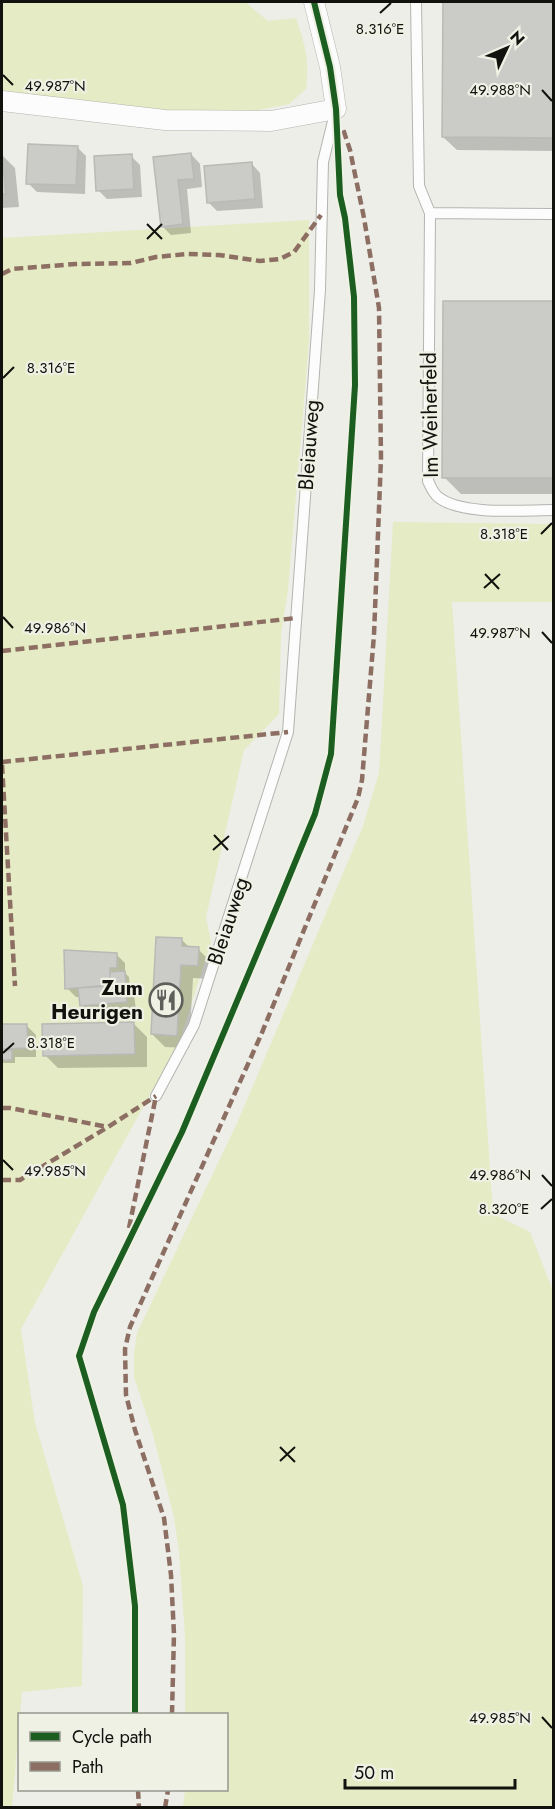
<svg xmlns="http://www.w3.org/2000/svg" width="555" height="1809" font-family="Jost,sans-serif">
  <rect width="100%" height="100%" fill="#edeee8"/>
  <path fill="#e5ebc4" d="M2 2H245L268 21 296 18C305 45 310 60 306 89L289 104 247 112 162 114 2 93Z
    M309 220V342L288 590 281 634 279 714 244 750 206 917 211 942 180 1040 21 1329 35 1423 83 1586 82 1686 22 1692 12 1807 2 1808V238Z
    M393 522 553 524V602H452L493 1214 530 1232 553 1291V1807H183L185 1790H226V1714H185V1635L179 1552 174 1517 152 1431 134 1377V1355L137 1333 238 1121 363 826 379 773Z"/>
  <path fill="#0003" d="M444 2H554V151L457 150 443 137Z
    M77 147 86 156 85 194 37 192 28 183Z
    M191 154 200 164 202 187 187 189 191 233 171 235 162 226 155 158Z
    M2 155 15 168 19 207 2 208Z
    M131 156 140 165 142 197 107 199 98 190Z
    M251 163 260 173 263 208 217 211 208 202Z
    M554 303V494H461L444 477Z
    M182 940 190 948 198 949 211 962 210 979 193 978 189 1048 165 1047 152 1034Z
    M116 954 125 963V973L129 977 130 990 134 995 136 1010 90 1014 81 1005 80 997H76L67 988Z
    M133 1023 147 1037V1067L58 1068 45 1055Z
    M2 1026H27L36 1035V1057H15V1063H2Z"/>
  <path fill="#cbccc8" stroke="#b9b9b5" stroke-width="1.5" d="M443 2H554V138L442 137Z
    M28 144 78 146 76 185 26 184Z
    M2 153 6 194H2Z
    M191 153 194 179 178 180 183 224 161 227 153 157Z
    M132 154 134 189 96 191 94 156Z
    M252 162 255 199 207 203 204 166Z
    M443 301H554V478H442Z
    M156 937 182 938V946L199 947 198 966 181 965 177 1036 151 1034Z
    M64 950 117 953V968H110V985L65 989Z
    M125 971 126 985 110 986V972Z
    M126 985 127 1002 80 1006 78 988Z
    M134 1022 135 1054 43 1056 42 1024Z
    M2 1024H27L28 1048 2 1049Z
    M2 1050H12V1060H2Z"/>
  <g fill="none" stroke-linecap="round" stroke-linejoin="round">
    <g stroke="#b4b4b0" stroke-width="12">
      <path id="lane" d="M416 2 419 186 430 213 428 481C431 487 433 493 438 497 462 516 523 510 554 510
        M430 213 554 214
        M156 1096 194 1025 288 732 320 290 323 162 336 109"/>
    </g>
    <g stroke="#b4b4b0" stroke-width="21">
      <path id="street" d="M2 101 165 120 271 121 336 109 330 67 314 2"/>
    </g>
    <use href="#lane" stroke="#fcfcfc" stroke-width="10"/>
    <use href="#street" stroke="#fcfcfc" stroke-width="20"/>
    <path stroke="#8d6e63" stroke-width="4.5" stroke-dasharray="9 4.5" stroke-linecap="butt" d="M2 274 12 269 76 264 131 263 156 257 187 254 219 255 260 261 280 259 294 252 321 215
      M2 651 296 618
      M2 762 288 732
      M2 765 15 986
      M2 1108H10L108 1127
      M2 1180H20L108 1127 156 1096
      M129 1228 156 1096
      M172 1714 174 1634 171 1575 164 1518 135 1430 126 1395 125 1349 130 1327 261 1035 358 798 362 780 374 635 381 458 379 308 364 218 350 150 342 126
      M138 1790 139 1808
      M165 1808 168 1790"/>
    <g stroke="#eff1e5" stroke-width="10">
      <path id="cycleway" d="M135 1714V1606L123 1505 79 1356 94 1312 182 1132 280 899 315 814 331 754 355 385 354 297 345 218 340 195 336 109 330 67 314 2"/>
    </g>
    <use href="#cycleway" stroke="#1b5e20" stroke-width="6"/>
  </g>
  <path fill="none" stroke="#11120e" stroke-width="2" d="M380 13 391 3M3 75 13 85M542 90 552 101M147 224 162 239M147 239 162 224M3 378 14 367M541 534 552 523M485 574 499 589M484 588 500 574M3 617 13 628M542 632 552 643M214 835 228 850M213 850 229 836M3 1053 14 1043M3 1160 13 1170M542 1175 552 1186M541 1209 552 1199M280 1447 295 1462M280 1461 295 1447M542 1717 552 1728"/>
  <defs>
    <g id="restaurant-ring" transform="scale(1.725)"><circle r="9.5" fill="#eff1e5" stroke="#5e5f5a" stroke-width="1.5"/><path d="M-5-6h1v4h1v-4h1v4h1v-4h1v5L-1.5 .5V6h-2V.5L-5-1ZM5-6V6H3V1.5H1.5Q1.5-4 5-6Z" fill="#5e5f5a"/></g>
  </defs>
  <g fill-rule="evenodd">
    <use href="#restaurant-ring" x="166" y="1000"/>
  </g>
  <g text-anchor="middle" stroke-width="4.5" stroke-linejoin="round" paint-order="stroke">
    <g font-size="21" fill="#11120e" stroke="#eff1e5">
      <text transform="translate(430 415) rotate(-91)" y="7">Im Weiherfeld</text>
      <text transform="translate(309 445) rotate(-86)" y="7">Bleiauweg</text>
      <text transform="translate(228 921) rotate(-72)" y="7">Bleiauweg</text>
    </g>
    <g font-size="21" font-weight="bold" fill="#11120e" stroke="#eff1e5" text-anchor="end">
      <text x="143" y="995">Zum<tspan x="143" dy="24">Heurigen</tspan></text>
    </g>
  </g>
  <g font-size="15" text-anchor="middle" fill="#11120e" stroke="#eff1e5" stroke-width="4.5" stroke-linejoin="round" paint-order="stroke">
    <text x="380" y="34">8.316°E</text>
    <text x="55" y="91">49.987°N</text>
    <text x="500" y="95">49.988°N</text>
    <text x="51" y="373">8.316°E</text>
    <text x="504" y="539">8.318°E</text>
    <text x="55" y="633">49.986°N</text>
    <text x="500" y="638">49.987°N</text>
    <text x="51" y="1048">8.318°E</text>
    <text x="55" y="1176">49.985°N</text>
    <text x="500" y="1180">49.986°N</text>
    <text x="504" y="1214">8.320°E</text>
    <text x="500" y="1723">49.985°N</text>
  </g>
  <rect width="555" height="1809" fill="none" stroke="#11120e" stroke-width="6"/>
  <rect x="18" y="1713" width="210" height="78" fill="#eff1e5" stroke="#96988f" stroke-width="1.5"/>
  <rect x="30" y="1732" width="30" height="9" fill="#1b5e20" stroke="#96988f" stroke-width="1.5"/>
  <text x="72" y="1743" font-size="18" fill="#11120e">Cycle path</text>
  <rect x="30" y="1762" width="30" height="9" fill="#8d6e63" stroke="#96988f" stroke-width="1.5"/>
  <text x="72" y="1773" font-size="18" fill="#11120e">Path</text>
  <g transform="translate(507 48) rotate(46)" stroke="#eff1e5" stroke-width="4.5" paint-order="stroke">
  <path d="M0-4.5L10 22L0 15L-10 22Z" fill="#11120e"/>
  <text y="-9" font-size="16" font-weight="bold" text-anchor="middle" fill="#11120e">N</text>
  </g>
  <path d="M345 1779v9h170v-9" fill="none" stroke="#11120e" stroke-width="3"/>
  <text x="354" y="1779" font-size="18" fill="#11120e" stroke="#eff1e5" stroke-width="4.5" paint-order="stroke">50 m</text>
</svg>
